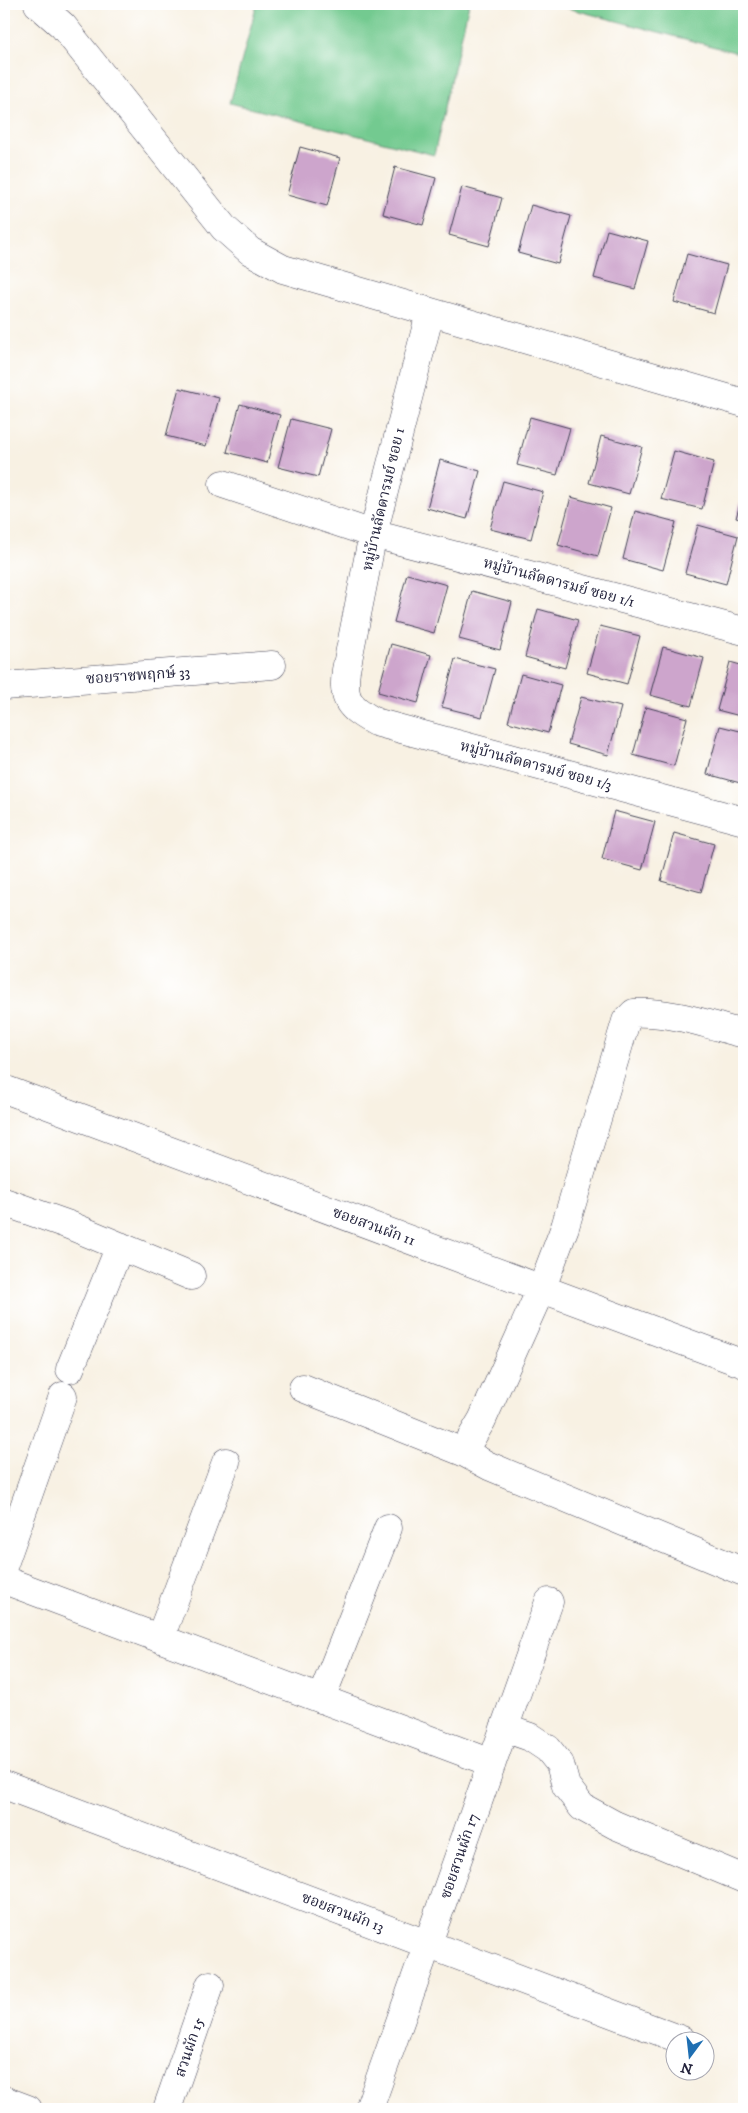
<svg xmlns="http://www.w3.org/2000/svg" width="748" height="2113" font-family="'IM FELL DW Pica','Noto Serif Thai',serif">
  <rect width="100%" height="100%" fill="#fff"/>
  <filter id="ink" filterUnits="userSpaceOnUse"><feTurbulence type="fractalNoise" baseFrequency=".02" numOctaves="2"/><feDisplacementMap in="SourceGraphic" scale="10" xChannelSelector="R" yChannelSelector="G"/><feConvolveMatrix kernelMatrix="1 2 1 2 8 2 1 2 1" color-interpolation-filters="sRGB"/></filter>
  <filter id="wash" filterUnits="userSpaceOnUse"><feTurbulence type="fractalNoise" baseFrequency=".0096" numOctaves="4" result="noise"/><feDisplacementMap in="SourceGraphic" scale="20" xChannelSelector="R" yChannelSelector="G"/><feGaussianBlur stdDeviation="1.12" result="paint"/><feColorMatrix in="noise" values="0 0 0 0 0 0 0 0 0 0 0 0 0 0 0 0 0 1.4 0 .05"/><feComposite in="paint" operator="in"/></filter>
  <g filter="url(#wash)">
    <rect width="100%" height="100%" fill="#f8f1e3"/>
    <path fill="#73ca90" stroke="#4a7666" d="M257 4H469L434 155 230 103Z
      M552 4H744V30L738 53Z"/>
    <g id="blocks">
      <path fill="#cda5cc" d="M300 147 340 158 327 206 287 195Z
        M395 167 436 178 423 225 383 214Z
        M462 187 502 198 489 246 449 235Z
        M531 205 571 216 558 264 518 253Z
        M607 230 648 241 635 289 594 278Z
        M687 254 727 265 714 313 674 302Z
        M179 388 219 398 206 446 166 436Z
        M240 404 280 415 267 463 227 452Z
        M530 417 570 428 557 475 517 465Z
        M291 419 331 429 318 477 278 467Z
        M601 436 642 447 629 494 589 483Z
        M674 451 714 462 702 509 661 499Z
        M440 460 480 471 467 519 427 508Z
        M503 481 543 492 531 539 490 529Z
        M744 490V520L736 518Z
        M571 497 611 508 598 556 558 545Z
        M635 511 676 522 663 570 623 559Z
        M698 525 738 536 726 584 685 573Z
        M407 574 447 585 434 633 394 622Z
        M472 591 512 602 500 650 459 639Z
        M538 609 578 620 565 668 525 657Z
        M600 626 640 636 627 684 587 673Z
        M391 644 431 655 418 703 378 692Z
        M663 647 704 658 691 706 650 695Z
        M455 659 495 669 482 717 442 707Z
        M730 662 744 666V717L717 710Z
        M521 674 561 685 548 733 508 722Z
        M581 697 621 707 608 755 568 744Z
        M646 707 687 718 674 766 633 755Z
        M720 726 744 732V784L707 774Z
        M614 811 655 822 642 870 602 859Z
        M674 833 714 844 701 892 661 881Z"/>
    </g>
  </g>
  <g filter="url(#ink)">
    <use href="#blocks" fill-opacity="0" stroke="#424154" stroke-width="1"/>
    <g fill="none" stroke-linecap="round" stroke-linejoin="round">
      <g stroke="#424154" stroke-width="29">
        <path id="minor" d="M38 4 63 26 224 228 250 251 283 269 744 403
          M430 313 373 534 346 670C342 701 349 707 375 722L744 821
          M223 484 373 534 744 631
          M4 686 272 665
          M4 1089 744 1364
          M4 1202 69 1225 191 1276
          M70 1369 120 1246
          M303 1388 463 1452 489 1466 744 1572
          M463 1452 482 1420 542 1287 565 1227 626 1021 634 1013C671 1011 709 1025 744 1034
          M4 1564 63 1396
          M4 1580 492 1763
          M160 1638 226 1462
          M321 1699 388 1528
          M504 1728 530 1737 548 1749 560 1764 566 1786 582 1807 615 1825 744 1879
          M4 1785 682 2040
          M4 2100 28 2109
          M167 2109 210 1985
          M369 2109 549 1602"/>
      </g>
      <use href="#minor" stroke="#fff" stroke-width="28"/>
    </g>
  </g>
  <g text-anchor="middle" stroke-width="4" stroke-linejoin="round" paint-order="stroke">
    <g font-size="15" fill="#22223b" stroke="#fff">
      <text transform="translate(383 499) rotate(-77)" y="5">หมู่บ้านลัดดารมย์ ซอย 1</text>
      <text transform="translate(559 582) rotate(15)" y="5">หมู่บ้านลัดดารมย์ ซอย 1/1</text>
      <text transform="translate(138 675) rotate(-4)" y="5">ซอยราชพฤกษ์ 33</text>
      <text transform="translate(536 765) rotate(15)" y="5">หมู่บ้านลัดดารมย์ ซอย 1/3</text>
      <text transform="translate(374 1226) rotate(20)" y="5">ซอยสวนผัก 11</text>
      <text transform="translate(459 1856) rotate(-71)" y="5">ซอยสวนผัก 17</text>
      <text transform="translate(343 1912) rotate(21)" y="5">ซอยสวนผัก 13</text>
      <text transform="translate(189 2047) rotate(-71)" y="5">สวนผัก 15</text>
    </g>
  </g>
  <rect width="748" height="2113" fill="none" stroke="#fff" stroke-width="20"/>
  <g transform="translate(690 2056) rotate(195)"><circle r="24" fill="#ffffff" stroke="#a7a7b1"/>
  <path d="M0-4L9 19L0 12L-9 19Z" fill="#1f6fb2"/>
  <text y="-8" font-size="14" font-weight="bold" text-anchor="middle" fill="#22223b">N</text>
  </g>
</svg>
